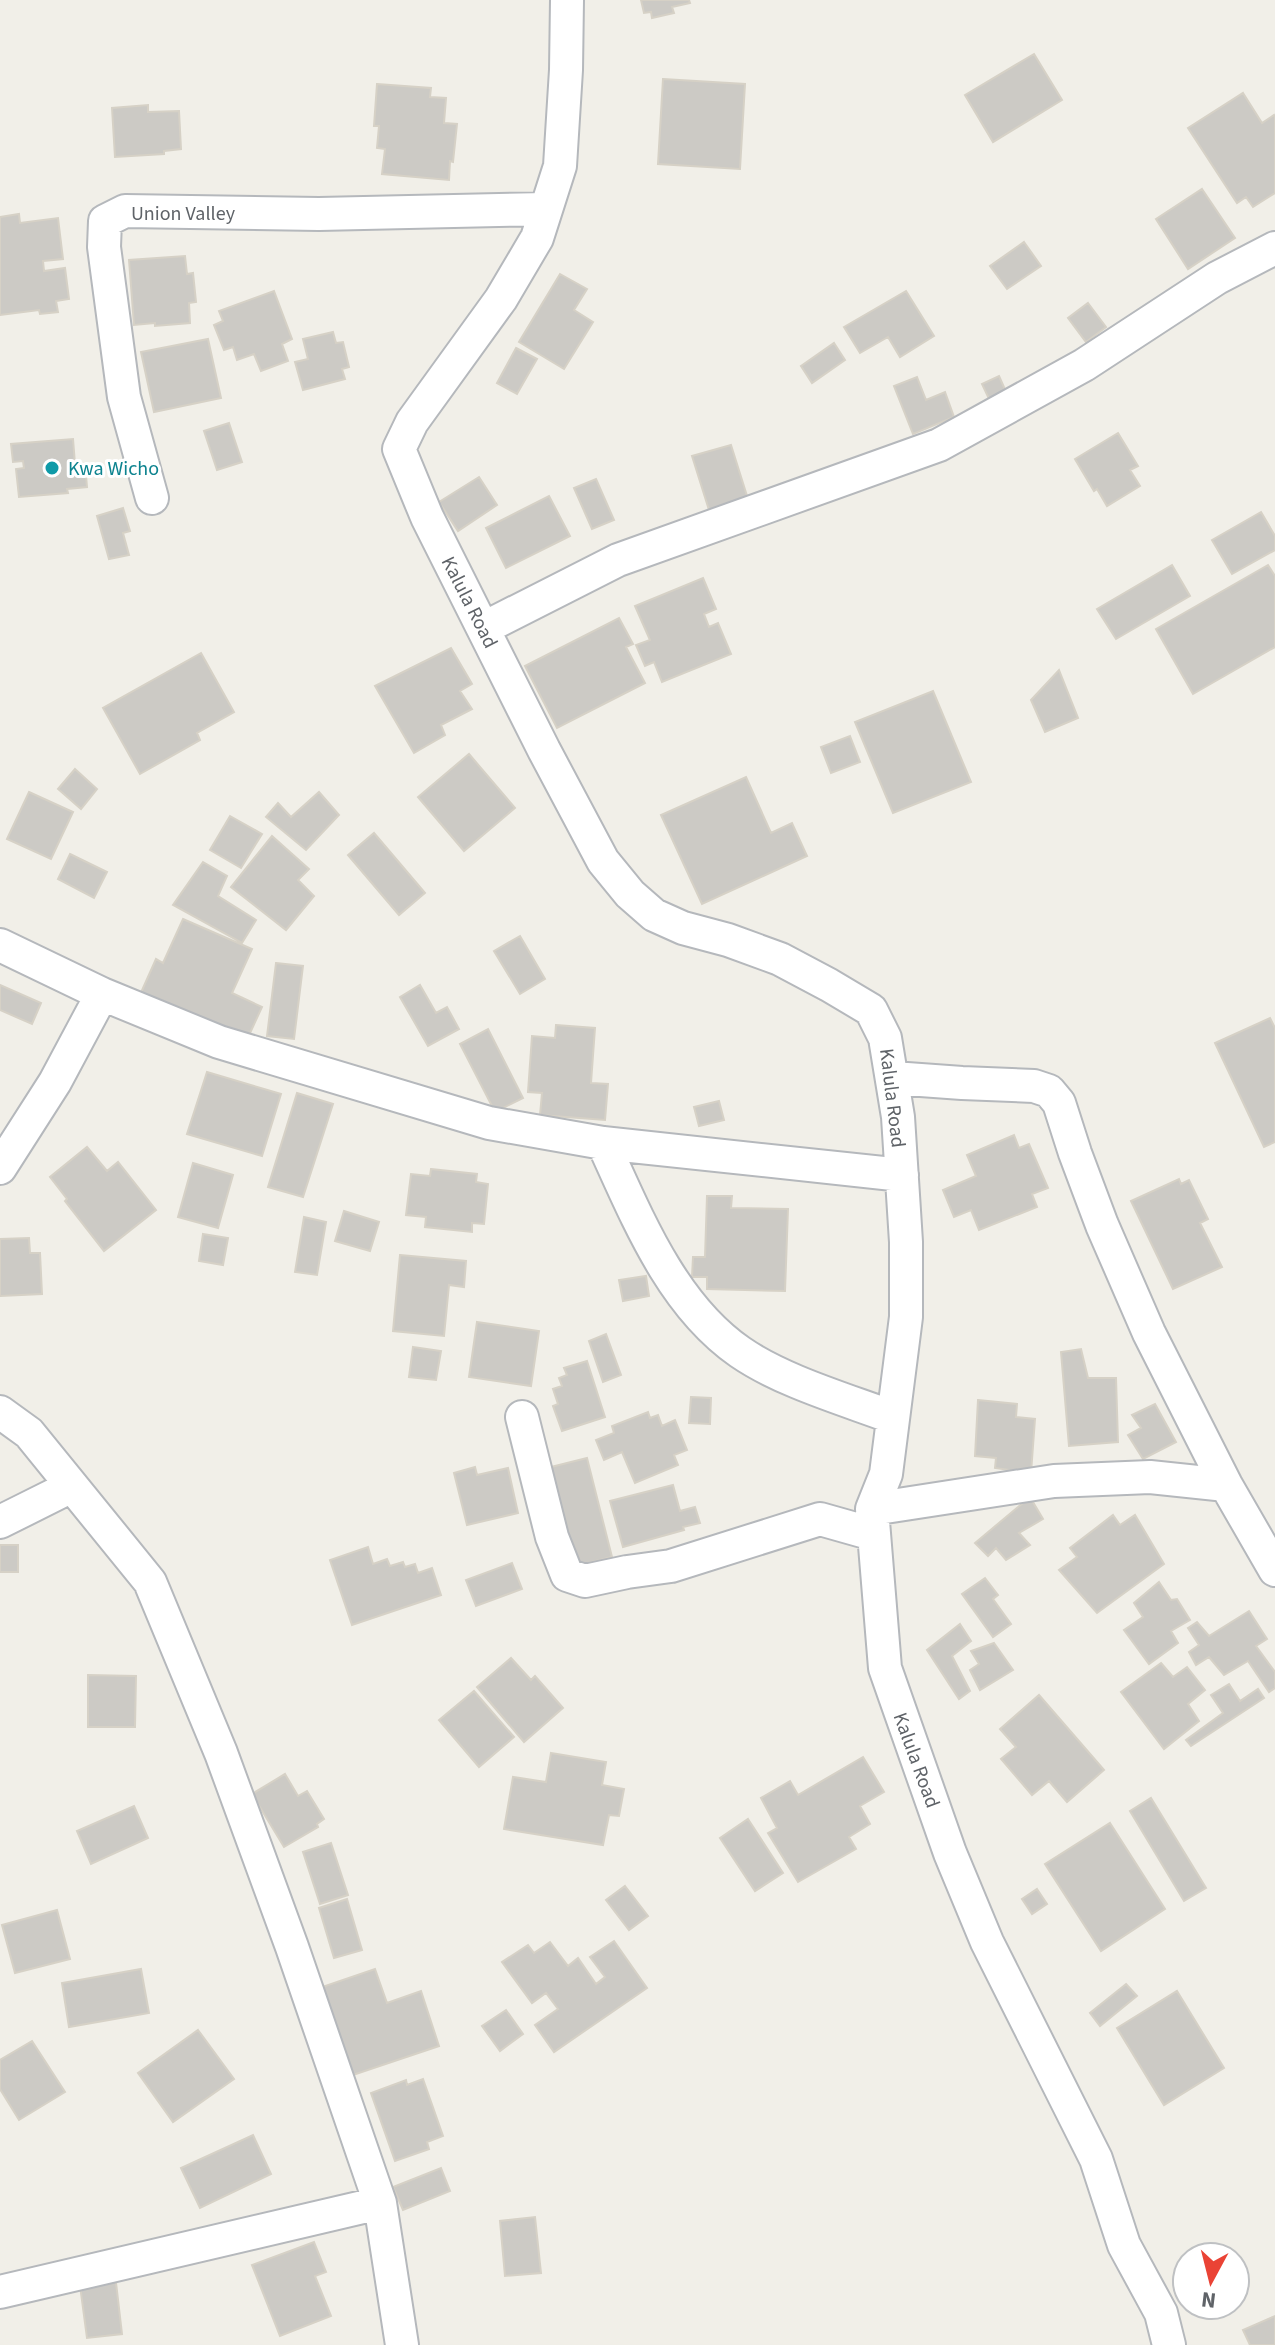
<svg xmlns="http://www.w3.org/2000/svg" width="1275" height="2345" font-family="'Source Sans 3',sans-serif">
  <rect width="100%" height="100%" fill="#f1efe8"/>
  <path fill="#cccac5" stroke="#d6d1c6" stroke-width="2" d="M641 0H689L690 3 672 7 674 13 652 18 651 12 644 13Z
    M1034 54 1062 100 993 142 965 95Z
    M663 79 745 84 740 169 658 164Z
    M377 84 431 88 430 97 446 98 444 123 457 124 453 162 450 161 449 180 382 174 385 149 377 148 379 126H374Z
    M1243 93 1262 123 1274 115 1275 117V193L1253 207 1246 197 1237 203 1188 128Z
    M148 105V112L179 111 181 149 164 151V154L115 157 112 108Z
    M1202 189 1235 238 1188 269 1156 219Z
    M19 214 20 223 58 218 63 259 43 261 44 271 65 268 69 299 56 301 58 312 40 314 39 310 0 315V217Z
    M1024 242 1041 266 1007 289 990 266Z
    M185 256 187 274 193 273 196 302 189 303 190 323 155 326V323L134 325 129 260Z
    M560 274 587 289 574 310 593 322 564 369 519 342Z
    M274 291 292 339 282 344 288 361 261 371 254 354 237 360 233 347 224 350 214 325 223 321 219 311Z
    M906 291 934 336 900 357 888 337 860 353 844 327Z
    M1088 303 1106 327 1086 342 1068 318Z
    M333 332 336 343 343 342 349 367 342 369 345 379 303 390 295 362 308 359 303 339Z
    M208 339 221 398 154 412 141 352Z
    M834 343 845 360 812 383 801 366Z
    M516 348 537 359 517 394 497 383Z
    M999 376 1007 394 990 401 982 384Z
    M917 377 926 400 945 392 954 417 913 434 894 386Z
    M229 423 242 462 217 470 204 431Z
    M1118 433 1138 466 1130 470 1140 486 1107 506 1097 489 1094 491 1075 459Z
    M73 439 75 464 85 463 87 487 67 489 68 493 19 497 16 469 24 468 23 461 13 462 11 444Z
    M731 445 748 499 709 510 692 456Z
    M479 477 497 505 458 531 439 502Z
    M596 479 614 520 592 529 574 488Z
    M549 496 570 536 506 568 486 528Z
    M123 508 130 531 123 533 129 555 109 559 97 516Z
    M1261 512 1275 536V550L1232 574 1212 540Z
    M1172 565 1190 596 1116 639 1097 609Z
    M1268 565 1275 576V647L1193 694 1156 629Z
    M703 578 716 609 704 614 709 627 718 623 731 654 662 682 654 662 645 666 636 645 650 640 635 606Z
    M619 618 633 644 626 647 645 683 557 728 525 666Z
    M451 648 472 684 460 691 472 709 441 725 445 735 414 753 375 686Z
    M201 653 234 712 197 733 200 740 140 774 103 708Z
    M1059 670 1078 718 1045 732 1031 700Z
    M933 691 971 782 893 813 855 722Z
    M850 736 860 762 831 773 821 747Z
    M469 754 515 808 464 851 418 797Z
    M75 769 97 789 81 809 58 789Z
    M746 777 771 833 792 823 807 856 702 904 661 815Z
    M29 792 73 812 51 859 7 839Z
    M319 792 339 815 306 850 266 817 278 803 291 817Z
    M230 816 262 834 241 868 210 850Z
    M374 833 425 893 399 915 348 855Z
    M272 836 309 869 298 880 314 896 286 930 231 887Z
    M70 854 107 872 94 898 58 879Z
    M203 862 227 876 218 896 256 920 242 943 173 905Z
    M183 919 252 949 232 993 262 1007 245 1044 139 997 156 959 163 963Z
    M520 936 545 979 520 994 494 951Z
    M276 963 303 966 294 1039 267 1036Z
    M0 985 41 1003 32 1024 0 1010Z
    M420 985 436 1013 447 1007 459 1029 428 1046 400 997Z
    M1270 1018 1275 1028V1142L1264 1147 1215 1043Z
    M556 1025 595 1028 591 1083 608 1084 605 1120 540 1115 542 1093 528 1092 532 1036 555 1038Z
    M488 1029 523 1098 495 1112 460 1044Z
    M207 1072 281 1094 262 1156 187 1134Z
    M297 1093 333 1104 303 1197 268 1187Z
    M719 1101 724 1120 699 1126 694 1107Z
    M1014 1135 1019 1148 1029 1144 1048 1188 1032 1194 1037 1207 979 1230 971 1210 954 1217 943 1190 976 1176 967 1155Z
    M87 1147 107 1171 118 1162 156 1210 104 1251 65 1201 67 1199 50 1177Z
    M193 1163 233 1175 218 1228 178 1217Z
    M431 1169 477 1174 476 1182 488 1184 484 1224 472 1223V1232L425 1227 426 1217 406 1215 411 1174 430 1176Z
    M1179 1179 1181 1184 1189 1180 1208 1219 1200 1223 1222 1267 1173 1289 1131 1201Z
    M707 1196H732L731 1208 788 1209 785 1291 707 1289V1277H692L693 1257H705Z
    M344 1211 379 1222 370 1251 335 1241Z
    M304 1217 326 1222 317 1275 295 1272Z
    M203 1234 228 1238 223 1265 199 1261Z
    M29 1238 30 1253H40L42 1294 0 1296V1239Z
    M400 1255 466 1261 464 1287 449 1285 444 1336 393 1331Z
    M646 1276 649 1296 623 1301 619 1280Z
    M477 1322 539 1331 531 1386 469 1377Z
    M606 1334 621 1375 603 1382 589 1341Z
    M413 1347 441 1351 436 1380 409 1377Z
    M1081 1349 1088 1378H1116L1118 1442 1069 1446 1061 1352Z
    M587 1361 605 1417 562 1431 553 1406 558 1404 553 1389 562 1386 559 1378 567 1375 564 1368Z
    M691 1397 711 1398 710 1424 689 1423Z
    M978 1400 1017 1404 1016 1417 1035 1419 1031 1473 995 1468 996 1458 975 1456Z
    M1155 1404 1176 1442 1143 1459 1128 1435 1141 1428 1132 1415Z
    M648 1412 650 1418 658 1415 662 1426 675 1420 687 1450 674 1455 678 1465 635 1483 622 1452 604 1460 596 1440 614 1433 612 1426Z
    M587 1458 612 1557 572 1567 547 1468Z
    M475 1467 477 1475 508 1468 518 1513 467 1525 454 1473Z
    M673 1485 680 1511 695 1507 700 1523 683 1527 684 1530 623 1547 610 1501Z
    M1030 1497 1043 1519 1019 1533 1030 1545 1006 1560 996 1548 988 1556 975 1543Z
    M1113 1515 1120 1525 1135 1515 1164 1564 1097 1613 1059 1570 1077 1557 1070 1548Z
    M0 1545H18V1572H0Z
    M368 1547 373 1564 387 1559 390 1566 403 1562 405 1567 415 1564 418 1573 432 1568 441 1595 352 1625 330 1560Z
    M512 1563 522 1589 476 1606 466 1580Z
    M985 1578 998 1595 993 1599 1011 1624 993 1637 962 1594Z
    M1159 1582 1171 1600 1177 1599 1190 1620 1171 1631 1178 1643 1149 1664 1124 1630 1143 1617 1134 1603Z
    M1249 1611 1267 1639 1256 1646 1275 1672V1688L1269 1692 1248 1661 1224 1675 1209 1657 1196 1665 1189 1652 1199 1645 1188 1628 1197 1622 1209 1636Z
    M960 1624 971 1641 952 1656 970 1691 959 1699 927 1650Z
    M994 1643 1013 1670 980 1690 970 1670 979 1664 971 1651Z
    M511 1658 531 1680 535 1676 563 1708 524 1742 477 1687Z
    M1161 1663 1173 1677 1187 1667 1205 1690 1188 1704 1199 1721 1164 1749 1121 1692Z
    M88 1675 136 1676 135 1727H88Z
    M1229 1684 1240 1701 1258 1689 1264 1698 1191 1746 1186 1740 1223 1713 1211 1695Z
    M474 1691 514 1737 479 1767 439 1720Z
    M1039 1695 1104 1770 1067 1802 1049 1781 1032 1795 1001 1759 1016 1747 1000 1729Z
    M551 1753 606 1762 602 1785 624 1789 619 1816 609 1815 603 1845 504 1829 513 1777 546 1782Z
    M863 1757 884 1792 860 1806 870 1824 849 1837 856 1849 798 1882 768 1833 777 1828 761 1798 790 1781 798 1795Z
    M285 1774 298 1796 307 1791 324 1819 317 1824 318 1827 284 1847 252 1794Z
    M1151 1798 1206 1888 1184 1901 1130 1811Z
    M134 1806 148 1838 91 1864 77 1831Z
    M748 1819 783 1873 755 1891 720 1838Z
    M1110 1823 1165 1909 1101 1951 1045 1864Z
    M331 1843 348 1895 320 1904 303 1852Z
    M625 1886 648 1916 629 1930 606 1900Z
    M1037 1889 1047 1904 1032 1914 1022 1899Z
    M347 1899 362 1950 334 1958 319 1908Z
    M57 1910 70 1959 15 1973 2 1925Z
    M614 1941 647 1988 554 2052 535 2025 558 2009 546 1993 532 2003 502 1962 528 1945 534 1953 550 1942 568 1966 578 1958 596 1984 605 1977 590 1957Z
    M141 1969 149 2013 69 2027 62 1983Z
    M375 1969 387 2003 421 1991 439 2046 353 2075 322 1987Z
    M1126 1984 1137 1996 1100 2026 1090 2013Z
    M1177 1991 1224 2068 1164 2105 1117 2028Z
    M506 2010 523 2034 500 2051 482 2026Z
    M198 2030 234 2079 173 2122 138 2073Z
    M32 2041 65 2092 19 2120 0 2089V2060Z
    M423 2079 443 2136 427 2142 429 2149 395 2161 371 2093 406 2080 407 2085Z
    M253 2135 271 2174 200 2208 181 2168Z
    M441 2168 450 2191 403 2210 393 2187Z
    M535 2217 541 2273 505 2276 500 2221Z
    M314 2242 326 2272 315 2276 331 2316 280 2336 252 2265Z
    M115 2274 122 2334 87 2338 79 2278Z
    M1275 2316V2345H1250L1243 2330Z"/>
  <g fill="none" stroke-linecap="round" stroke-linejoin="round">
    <g stroke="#b5b8bc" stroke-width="36">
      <path id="minor" d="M567 0 566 70 560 166 537 238 501 299 412 422 399 449 427 517 544 750 603 861 630 894 654 915 683 928 728 940 780 959 829 985 871 1010 885 1038 898 1117 906 1242V1317L886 1474 872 1509 885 1668 950 1853 987 1942 1096 2159 1124 2245 1161 2313 1169 2345
        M152 498 124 397 104 247 105 221 125 211 319 214 546 209
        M484 628 618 560 939 445 1084 365 1217 278 1275 248
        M0 945 102 994 219 1042 489 1123 603 1143 902 1175
        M893 1078 962 1083 1034 1086 1049 1091 1059 1103 1075 1153 1102 1225 1149 1333 1226 1485 1275 1570
        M603 1143C637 1217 671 1304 740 1352 782 1381 844 1399 892 1417
        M0 1168 55 1082 102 994
        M0 1412 29 1433 150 1582 221 1753 292 1947 380 2203 402 2345
        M522 1417 552 1537 567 1575 585 1581 627 1572 671 1566 820 1519 873 1534
        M872 1509 1054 1481 1150 1477 1226 1485
        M0 1522 72 1486
        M0 2292 380 2203"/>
    </g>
    <use href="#minor" stroke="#fff" stroke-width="32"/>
  </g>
  <circle fill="#0f9aa8" stroke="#fff" stroke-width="3" cx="52" cy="468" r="8"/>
  <g text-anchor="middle" stroke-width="6" stroke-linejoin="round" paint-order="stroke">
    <g font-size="20" fill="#5f6368" stroke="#fff">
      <text x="183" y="220">Union Valley</text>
      <text transform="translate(470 602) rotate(63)" y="7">Kalula Road</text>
      <text transform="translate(893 1098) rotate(83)" y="7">Kalula Road</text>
      <text transform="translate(917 1760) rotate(70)" y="7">Kalula Road</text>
    </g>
    <g font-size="20" fill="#0d838f" stroke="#fff" text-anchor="start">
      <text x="68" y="475">Kwa Wicho</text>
    </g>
  </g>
  <g transform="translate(1211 2281) rotate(187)"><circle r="38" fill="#ffffff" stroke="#bfc1c3" stroke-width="2"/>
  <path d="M0-6L14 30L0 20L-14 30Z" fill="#ea4335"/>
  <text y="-12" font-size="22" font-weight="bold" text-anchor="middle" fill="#5f6368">N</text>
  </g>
</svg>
